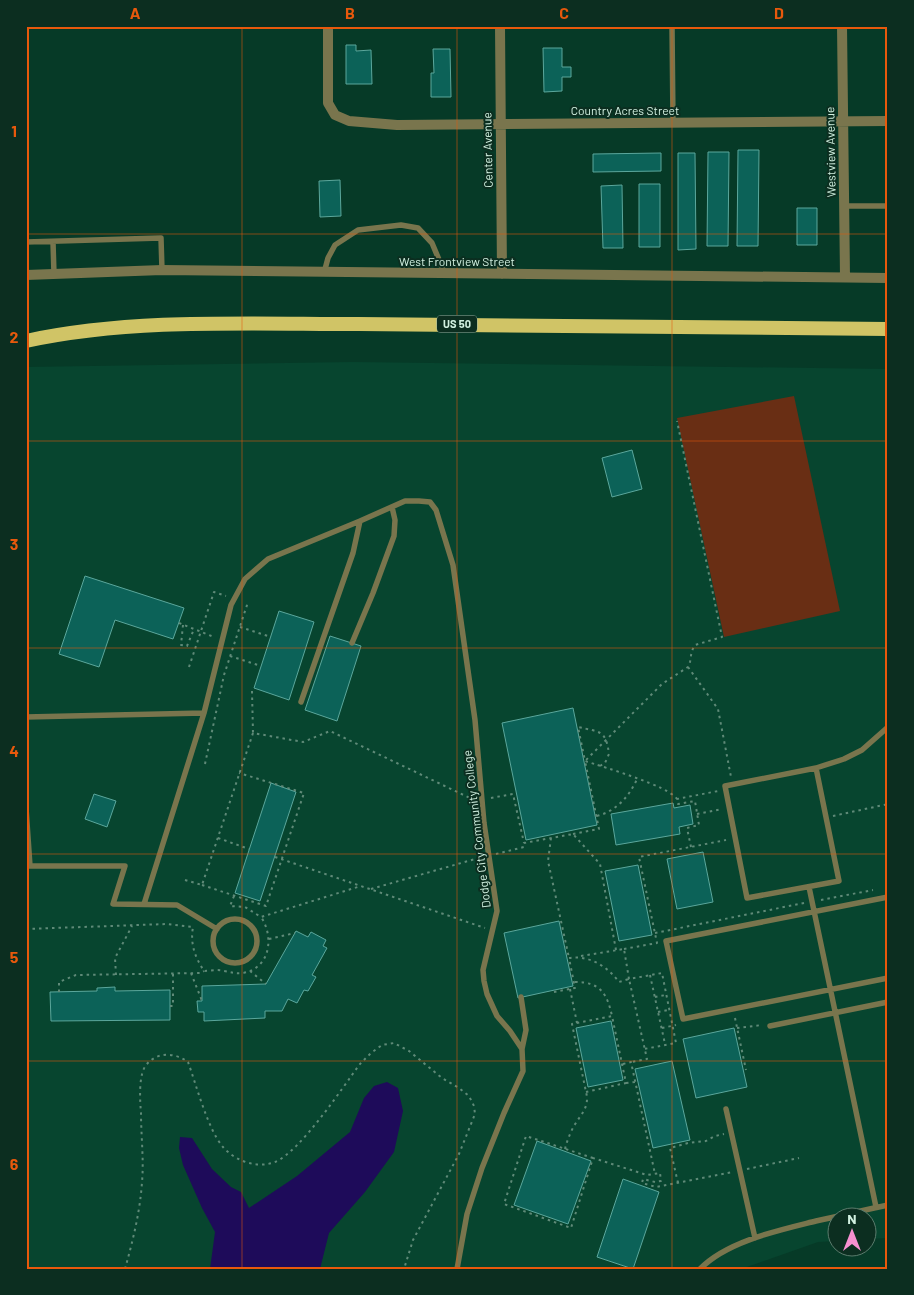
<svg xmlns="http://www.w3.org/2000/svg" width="914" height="1295" font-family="Barlow,sans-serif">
  <rect width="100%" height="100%" fill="#063a27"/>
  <path fill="#07452f" d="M353 362 888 369V1238L867 1239 866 1218H836V1241L818 1242 741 1269H26V367Z"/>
  <path fill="#692e14" d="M794 396 840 611 724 637 677 418Z"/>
  <path fill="#1e0b5a" d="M387 1082 398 1088 403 1111 394 1152 365 1192 329 1233 320 1269H210L215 1232 202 1208 183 1165 179 1148 180 1137 192 1138 212 1169 231 1187 241 1192 249 1208 297 1176 350 1132 364 1098 374 1086Z"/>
  <path fill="#0c6258" stroke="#5ba79c" d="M346 45H356V51L371 50 372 84H346Z
    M543 48H562V67H571V77H562V91L544 92Z
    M433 49H450L451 97H431V73H434Z
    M738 150H759L758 246H737Z
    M708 152H729L728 246H707Z
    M661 153V171L593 172V154Z
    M678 153H695L696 249 678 250Z
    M340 180 341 216 320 217 319 181Z
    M639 184H660V247H639Z
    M622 185 623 248H603L601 186Z
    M797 208H817V245H797Z
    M632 450 642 489 612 497 602 458Z
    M85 576 184 608 173 639 115 620 99 667 59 654Z
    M279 611 314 622 289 700 254 688Z
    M330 636 361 646 337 721 305 710Z
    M573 708 597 825 526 840 502 723Z
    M271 783 296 792 260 901 235 893Z
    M94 794 116 801 107 827 85 819Z
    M673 803 674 808 690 805 693 824 679 827 680 834 616 845 611 814Z
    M703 852 713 902 677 909 667 859Z
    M638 865 652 935 619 941 605 871Z
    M559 921 573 986 518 998 504 933Z
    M296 931 308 937 311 932 326 940 323 946 327 948 312 975 316 977 308 991 304 990 297 1003 288 999 282 1011H265V1018L204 1021V1012H198L197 1001H202V986L266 984Z
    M115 987V991L170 990V1020L51 1021 50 992 97 991V988Z
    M611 1021 623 1080 588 1087 576 1028Z
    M734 1028 747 1087 696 1098 683 1039Z
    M672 1061 690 1140 653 1148 635 1069Z
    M537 1141 591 1161 568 1224 514 1205Z
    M623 1179 659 1192 633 1269 597 1257Z"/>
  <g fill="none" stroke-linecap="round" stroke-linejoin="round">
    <path stroke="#5f8a78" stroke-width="2" stroke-dasharray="2.5 4" stroke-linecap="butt" d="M179 623 214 637
      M183 625 181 645 187 646 194 629
      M240 627 271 637
      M230 656 261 666
      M189 667 214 592 226 596
      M688 667 718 709 731 777
      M252 691 253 733
      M205 764 224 675 248 602
      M600 766 605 763 609 754C606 730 600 732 578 727L585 761C603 767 669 786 677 799
      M491 798 513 794 524 843
      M697 814 722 809
      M597 816C616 811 629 797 637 779
      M833 816 888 804
      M573 834 599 829 585 761 662 684 688 667C692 661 689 654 695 645L722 637 677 421
      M218 838 249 849
      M551 838 548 861 569 958
      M691 847 687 828 699 825 695 801 678 804 677 799 718 791
      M496 854 524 847V843L573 834 600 864 616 950
      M275 857 485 928
      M185 880 202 885 253 733 303 742 330 731 474 800
      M202 885 266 906 304 793 239 773
      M371 889 482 857
      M234 896 230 906 245 907 261 917 361 886
      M821 900 873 890
      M26 929 167 924 193 927C190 944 195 957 204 971 210 971 218 969 224 971 231 972 235 974 243 973 271 968 274 936 261 917
      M655 933 804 903
      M269 939 295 933
      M624 949 657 943 639 857 726 840
      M581 956 624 949 629 979 662 973 676 1043 644 1049
      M250 971 266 984
      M191 973 202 1001
      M116 975 115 958 132 926
      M650 975 665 1044
      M575 982C600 982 607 993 612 1016
      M570 989 577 1023
      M59 992V982L76 975 201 973 204 971
      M554 992 575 988 569 958C589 955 607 966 619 982L629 979 647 1059 631 1062
      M655 997 666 995
      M170 1006H173V974
      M658 1012 668 1010
      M735 1018 746 1070
      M662 1028 676 1025
      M737 1028 762 1025
      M623 1064 631 1062 655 1174
      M626 1083 635 1082
      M565 1149C567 1141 570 1133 574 1126 581 1114 590 1107 586 1092L572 1024 612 1016 626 1083 586 1092
      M593 1158 526 1136 504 1204 571 1228 593 1158 647 1175 660 1173 661 1181 655 1182 643 1179 642 1183 656 1187 733 1172
      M747 1169 799 1158
      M678 1183 670 1148 688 1143 706 1141 715 1136 724 1134
      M125 1269C133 1240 140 1212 142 1182 144 1160 141 1136 141 1113 140 1101 138 1073 147 1064 158 1051 176 1053 188 1062 196 1084 208 1130 223 1147 235 1161 257 1169 275 1162 301 1151 342 1088 360 1064L371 1053 382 1045 394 1043 409 1051 442 1078 459 1088 469 1096 474 1106 475 1114 459 1154 413 1240 404 1269"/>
    <path stroke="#79754d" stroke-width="5.5" d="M672 26 673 123
      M844 206H888
      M26 242 161 238 162 270
      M53 242 54 274
      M324 273 328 258 335 245 358 230 401 225 418 228 432 243 445 274
      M352 643 373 593 394 536 395 520 392 507
      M301 702 353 553 360 521 405 501H419L430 502 436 510 453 565 475 720 484 823 497 911 483 970 484 981 487 994 497 1016 510 1031 522 1049 523 1071 504 1113 482 1168 467 1214 457 1269
      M26 717 204 713
      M816 768 839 881 747 898 725 786Z
      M816 768 844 759 862 750 888 727
      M26 808 30 866H125L113 904 177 905 217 929
      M809 887 876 1207
      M888 897 666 941 683 1019 888 978
      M144 904 204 713 231 605 245 579 268 559 360 521
      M213 941a22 22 0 1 1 44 0a22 22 0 1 1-44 0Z
      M521 997 526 1030 522 1049
      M770 1026 888 1002
      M726 1109 755 1238
      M700 1269C727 1241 780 1230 816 1221 840 1216 864 1210 888 1205"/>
    <path stroke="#79754d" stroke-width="10" d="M328 26V103L335 115 349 121 397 125 888 121
      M500 26 502 274
      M842 26 845 277
      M26 275 162 270 888 278"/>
    <path stroke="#d0c466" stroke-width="14" d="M26 341C132 318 251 324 359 324 535 324 711 327 888 329"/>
  </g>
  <path fill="none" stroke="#e8590c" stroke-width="1" stroke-opacity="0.55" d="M242 26V1269M457 26V1269M672 26V1269M26 234H888M26 441H888M26 648H888M26 854H888M26 1061H888"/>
  <g text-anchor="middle" stroke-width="4" stroke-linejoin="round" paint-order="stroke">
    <rect fill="#0c2e20" stroke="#97b6a7" stroke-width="1" x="437" y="315.5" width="40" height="17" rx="4"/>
    <g font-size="11" font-weight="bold" fill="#d2f1e1">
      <text x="457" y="328">US 50</text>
    </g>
    <g font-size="12" fill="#d2f1e1" stroke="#0c2e20">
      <text x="625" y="115">Country Acres Street</text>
      <text transform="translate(488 150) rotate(-91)" y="4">Center Avenue</text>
      <text transform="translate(831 152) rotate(-91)" y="4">Westview Avenue</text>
      <text x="457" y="266">West Frontview Street</text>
      <text transform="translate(477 829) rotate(-97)" y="4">Dodge City Community College</text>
    </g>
  </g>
  <rect width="914" height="1295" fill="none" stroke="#0c2e20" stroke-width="55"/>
  <g transform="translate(852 1232)"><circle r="24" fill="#0c2e20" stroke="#5b7c6d"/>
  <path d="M0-4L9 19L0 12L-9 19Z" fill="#f690d0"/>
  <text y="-8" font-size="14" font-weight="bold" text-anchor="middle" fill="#d2f1e1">N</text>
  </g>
  <rect x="28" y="28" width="858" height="1240" fill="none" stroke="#e8590c" stroke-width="2"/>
  <g font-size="16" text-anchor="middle" font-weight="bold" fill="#e8590c">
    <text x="135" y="19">A</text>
    <text x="350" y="19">B</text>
    <text x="564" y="19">C</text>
    <text x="779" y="19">D</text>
    <text x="14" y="137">1</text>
    <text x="14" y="343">2</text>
    <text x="14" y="550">3</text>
    <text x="14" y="757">4</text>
    <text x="14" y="963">5</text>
    <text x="14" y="1170">6</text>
  </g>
</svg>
